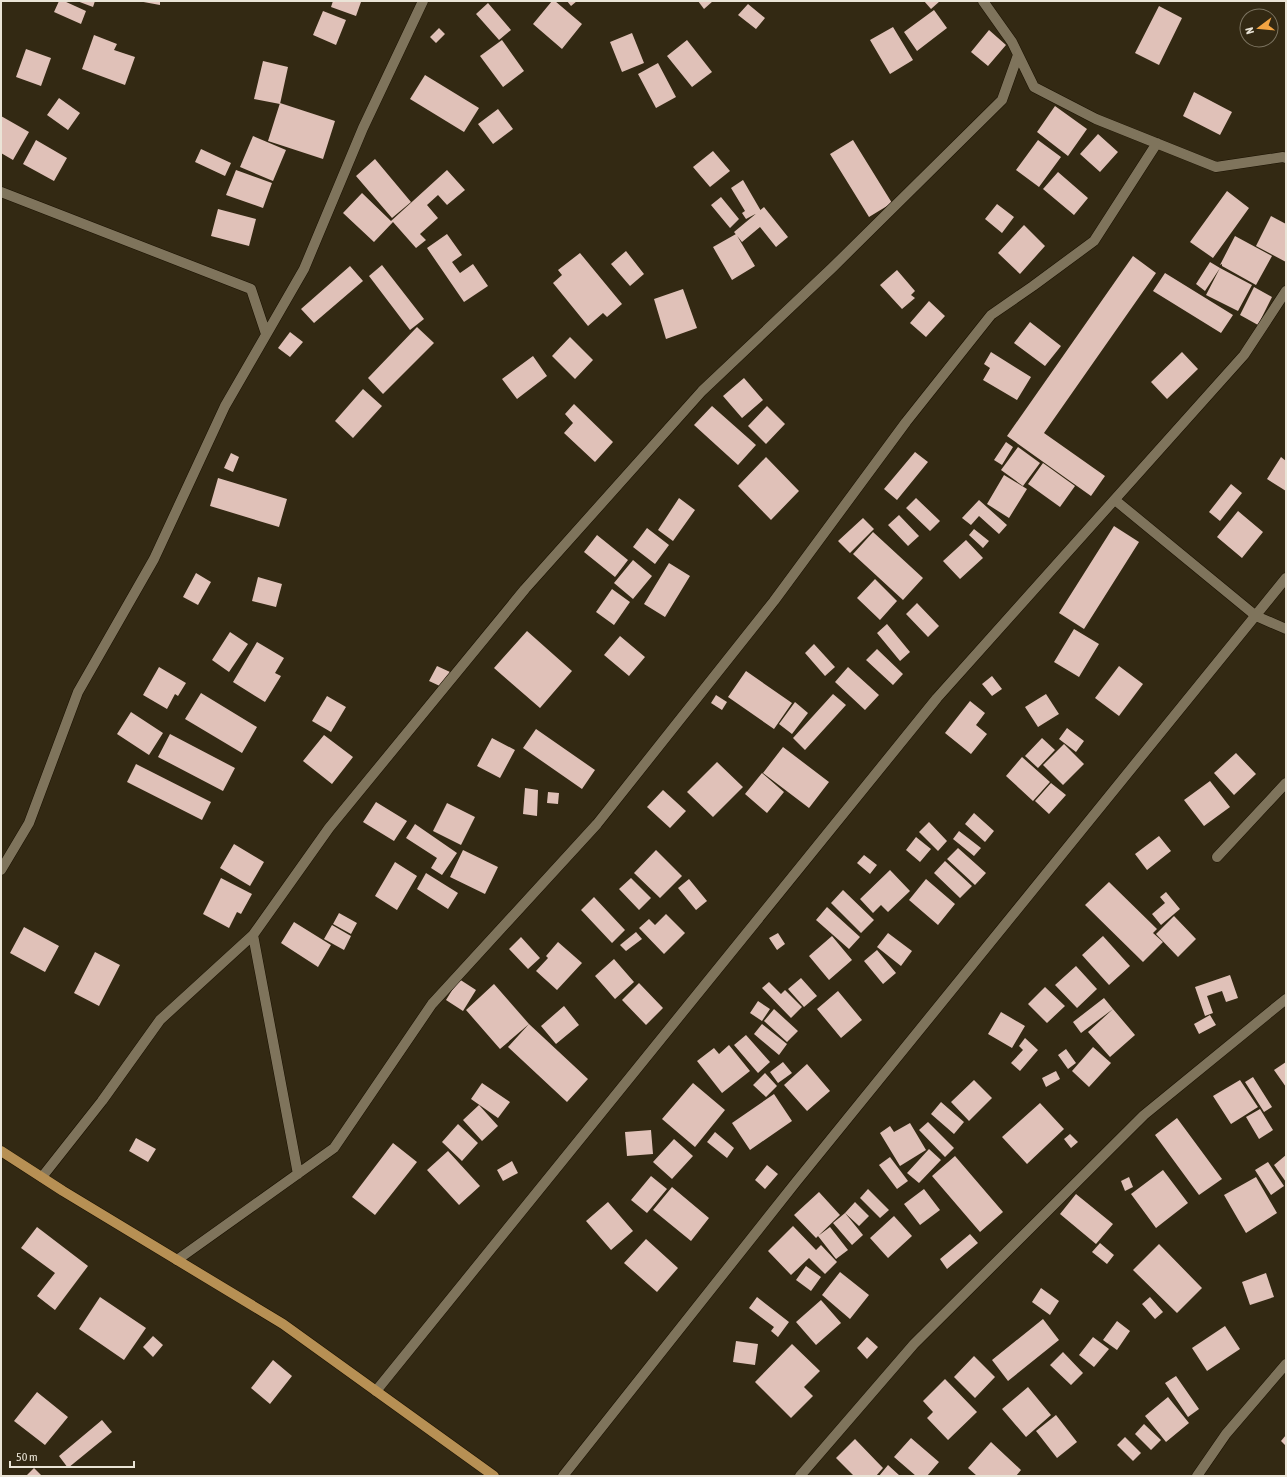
<svg xmlns="http://www.w3.org/2000/svg" width="1287" height="1477" font-family="'Asap Condensed',sans-serif">
  <rect width="100%" height="100%" fill="#332913"/>
  <path fill="#e0c1b8" d="M59 1H64L86 11 81 24 54 12Z
    M77 1H95L93 7Z
    M138 1H160V5Z
    M333 1H358L361 2 356 16 331 7Z
    M552 1H555L582 24 562 49 533 24Z
    M567 1H577L571 6Z
    M698 1H713L704 9Z
    M924 1H940L931 9Z
    M488 3 511 30 499 40 476 14Z
    M748 4 765 18 756 29 738 15Z
    M1159 6 1182 18 1159 65 1135 53Z
    M934 10 947 28 917 51 904 32Z
    M323 11 346 20 336 45 313 35Z
    M893 27 913 60 890 74 870 40Z
    M439 28 445 34 436 43 430 37Z
    M989 30 1006 45 988 66 971 52Z
    M632 33 644 63 622 72 610 42Z
    M94 35 117 44 114 50 135 57 125 85 82 69Z
    M502 40 524 71 503 87 480 56Z
    M687 40 712 72 692 87 667 56Z
    M26 49 51 58 41 86 16 77Z
    M263 61 288 67 280 104 254 99Z
    M658 63 676 97 656 108 638 74Z
    M425 75 479 108 464 132 410 99Z
    M1194 92 1232 112 1220 135 1183 116Z
    M59 98 80 113 68 130 47 115Z
    M280 103 335 121 323 159 268 141Z
    M1055 106 1087 129 1068 156 1037 132Z
    M498 109 513 129 493 144 478 124Z
    M1 116 29 132 13 160 1 153Z
    M1098 134 1118 152 1100 172 1080 154Z
    M253 136 286 150 273 181 240 167Z
    M36 140 67 158 54 181 23 164Z
    M853 140 892 203 869 217 830 154Z
    M1038 140 1061 157 1039 187 1016 170Z
    M201 149 231 163 225 176 195 162Z
    M713 151 730 171 710 187 693 167Z
    M375 159 411 202 392 218 356 176Z
    M236 170 272 183 263 208 226 195Z
    M447 170 465 190 447 205 438 195 427 205 438 218 420 234 426 240 416 248 393 222 374 242 343 213 362 193 391 221Z
    M1058 172 1088 198 1074 215 1043 189Z
    M743 180 761 211 746 219 742 213 745 211 731 188Z
    M1227 191 1249 208 1213 258 1190 242Z
    M721 197 739 219 730 228 711 205Z
    M997 204 1014 217 1002 233 985 219Z
    M764 207 788 237 776 247 760 227 742 242 734 232Z
    M218 209 256 219 249 246 211 236Z
    M1271 216 1286 224V262L1256 246Z
    M1024 225 1045 246 1020 274 998 253Z
    M447 234 462 255 452 262 460 273 473 264 488 286 464 302 427 248Z
    M736 234 755 266 732 280 713 247Z
    M1235 236 1272 256 1256 285 1222 266V264L1220 265Z
    M626 251 644 274 630 286 611 264Z
    M580 253 622 304 607 317 603 313 588 326 553 283 562 275 558 270Z
    M1133 256 1156 273 1044 433 1105 476 1091 496 1007 436Z
    M1210 262 1220 268 1205 291 1196 284Z
    M382 265 424 319 410 330 369 276Z
    M350 266 363 281 314 323 301 309Z
    M1220 268 1252 285 1238 311 1206 295Z
    M897 270 915 291 911 295 915 298 902 309 880 285Z
    M1165 273 1233 315 1221 333 1153 291Z
    M1254 287 1272 297 1258 325 1240 315Z
    M683 289 697 328 666 339 654 299Z
    M929 301 945 316 926 337 910 323Z
    M1030 322 1061 346 1045 366 1014 343Z
    M417 327 434 343 383 394 368 378Z
    M290 332 303 342 290 357 278 348Z
    M570 337 593 360 575 379 552 356Z
    M991 352 1031 377 1017 400 983 380 990 368 984 364Z
    M1182 352 1198 369 1167 399 1151 382Z
    M533 356 547 376 517 399 502 379Z
    M744 378 763 400 742 418 723 396Z
    M363 389 382 406 353 438 335 421Z
    M574 404 613 442 595 462 564 433 573 423 565 414Z
    M712 406 756 445 738 465 694 425Z
    M767 406 785 424 766 444 748 426Z
    M1006 442 1013 447 1002 465 994 460Z
    M1018 447 1040 463 1023 486 1001 470Z
    M915 452 928 462 897 500 884 489Z
    M231 453 239 457 233 472 224 468Z
    M766 457 799 491 771 520 738 486Z
    M1281 457 1286 461V491L1267 479Z
    M1043 463 1075 486 1060 507 1028 484Z
    M1004 475 1027 489 1009 518 987 504Z
    M218 478 287 499 279 527 210 506Z
    M1231 484 1242 493 1220 521 1209 512Z
    M679 498 695 510 673 541 658 530Z
    M916 498 940 521 930 531 906 508Z
    M979 500 1007 525 999 534 979 516 971 525 962 518Z
    M1238 511 1263 532 1242 558 1217 537Z
    M899 515 919 536 908 546 888 525Z
    M863 518 874 529 850 553 838 541Z
    M1114 526 1139 542 1084 629 1059 613Z
    M647 528 669 545 655 564 633 547Z
    M974 529 989 541 983 548 969 535Z
    M873 532 923 578 903 600 853 554Z
    M597 535 628 560 615 577 584 552Z
    M966 540 983 558 960 579 943 561Z
    M633 560 652 576 633 599 614 583Z
    M669 563 690 576 665 617 644 604Z
    M196 573 211 582 198 605 183 597Z
    M258 577 282 584 276 607 252 601Z
    M875 579 897 601 880 620 857 598Z
    M612 589 630 602 614 625 596 612Z
    M917 603 939 626 928 637 906 614Z
    M887 624 910 652 900 661 877 633Z
    M1074 629 1099 644 1079 677 1054 662Z
    M527 631 572 671 540 708 494 668Z
    M230 632 248 644 229 672 212 660Z
    M620 636 645 657 629 676 604 655Z
    M257 642 284 658 275 673 281 676 265 702 233 682Z
    M814 644 835 667 825 676 805 653Z
    M877 649 903 674 893 685 866 660Z
    M437 666 450 672 442 687 429 681Z
    M1119 666 1143 684 1119 716 1095 698Z
    M159 667 186 683 178 696 175 694 167 709 143 695Z
    M848 667 879 695 865 710 835 682Z
    M746 671 792 703 774 729 728 697Z
    M992 676 1002 689 992 696 982 684Z
    M201 693 257 727 242 753 185 719Z
    M833 694 846 705 805 750 793 738Z
    M1046 694 1059 714 1038 727 1025 707Z
    M716 695 727 702 722 710 711 703Z
    M327 696 346 707 331 732 312 721Z
    M970 701 985 713 976 725 987 734 971 754 945 733Z
    M795 702 808 713 792 734 779 724Z
    M131 712 163 733 149 755 117 734Z
    M1067 728 1084 741 1076 752 1059 739Z
    M536 729 595 770 582 789 523 748Z
    M170 734 235 768 223 791 158 757Z
    M324 735 353 757 332 784 303 761Z
    M492 738 515 750 500 778 477 766Z
    M1042 738 1055 750 1038 768 1025 756Z
    M1064 744 1084 764 1063 785 1043 765Z
    M783 747 829 782 809 808 763 773Z
    M1236 753 1256 774 1234 795 1214 773Z
    M1022 757 1050 782 1033 801 1006 776Z
    M717 762 743 787 713 817 687 792Z
    M136 764 211 802 202 820 127 782Z
    M762 773 784 792 767 813 745 794Z
    M1210 781 1230 807 1204 826 1184 800Z
    M1051 783 1066 795 1049 814 1035 801Z
    M525 788 538 790 537 816 523 814Z
    M663 790 686 811 670 828 647 807Z
    M548 792 559 793 558 804 547 803Z
    M376 802 407 821 394 841 363 822Z
    M447 803 475 817 461 845 433 831Z
    M974 813 994 831 985 842 965 824Z
    M929 822 947 841 938 851 919 832Z
    M415 824 457 853 442 875 431 868 437 858 406 838Z
    M959 831 981 848 974 856 953 839Z
    M1159 836 1171 851 1147 870 1135 854Z
    M916 837 931 849 920 862 906 850Z
    M234 844 264 862 250 886 220 868Z
    M958 848 986 873 975 885 947 859Z
    M463 850 498 867 485 894 450 877Z
    M656 850 682 876 660 898 634 873Z
    M864 855 877 865 870 874 857 863Z
    M945 861 972 886 960 898 934 873Z
    M395 862 417 876 397 910 375 896Z
    M890 870 910 891 888 912 881 905 873 913 860 899Z
    M426 873 458 893 448 909 417 889Z
    M221 878 252 894 241 914 237 912 229 928 203 914Z
    M631 878 651 898 639 910 619 889Z
    M689 879 707 901 696 910 678 888Z
    M926 879 955 904 938 925 909 900Z
    M1109 882 1157 929 1153 933 1163 942 1143 962 1085 905Z
    M843 890 874 920 861 933 831 903Z
    M1166 892 1180 909 1161 925 1152 914 1165 903 1160 897Z
    M594 897 625 930 612 943 581 910Z
    M827 907 860 937 849 949 816 920Z
    M339 913 357 923 351 934 333 924Z
    M666 914 685 933 664 954 639 928 649 919 655 925Z
    M1174 916 1196 939 1178 957 1156 934Z
    M294 922 331 945 318 967 281 943Z
    M332 925 351 936 344 950 324 939Z
    M24 927 59 946 45 972 10 953Z
    M636 932 642 939 626 951 620 945Z
    M778 933 785 944 777 950 769 938Z
    M888 933 912 951 901 966 877 947Z
    M832 936 852 960 829 980 809 956Z
    M1103 936 1130 966 1109 985 1082 955Z
    M521 937 540 958 528 969 509 949Z
    M558 942 582 963 557 990 536 971 548 958 546 956Z
    M877 950 896 973 883 984 864 961Z
    M95 952 120 965 99 1006 74 993Z
    M614 959 634 982 615 999 595 976Z
    M1076 966 1097 989 1077 1008 1055 985Z
    M1230 975 1238 998 1226 1002 1222 991 1207 996 1213 1013 1205 1016 1195 987Z
    M801 978 817 996 804 1007 788 989Z
    M459 979 476 990 463 1011 446 1000Z
    M769 982 781 994 785 990 802 1007 791 1018 762 988Z
    M639 983 663 1008 646 1025 622 1000Z
    M494 984 529 1024 500 1049 466 1010Z
    M1045 987 1065 1006 1047 1023 1028 1004Z
    M838 991 862 1020 841 1038 817 1009Z
    M1104 998 1113 1009 1081 1033 1073 1022Z
    M758 1001 770 1009 762 1021 750 1013Z
    M564 1006 579 1025 556 1044 541 1026Z
    M774 1009 798 1031 787 1042 764 1021Z
    M1113 1009 1135 1035 1110 1057 1088 1032Z
    M1001 1012 1025 1026 1012 1048 988 1034Z
    M1210 1015 1216 1025 1199 1034 1194 1024Z
    M529 1024 588 1079 567 1102 508 1047Z
    M762 1024 787 1044 779 1055 754 1034Z
    M746 1035 770 1062 758 1073 734 1045Z
    M1025 1038 1038 1050 1020 1071 1011 1063 1023 1050 1019 1046Z
    M729 1045 750 1071 722 1093 697 1061 714 1048 719 1054Z
    M1093 1047 1111 1063 1089 1087 1072 1071Z
    M1066 1049 1076 1063 1068 1069 1058 1055Z
    M783 1062 792 1073 778 1083 770 1072Z
    M1286 1062V1087L1274 1070Z
    M807 1064 830 1091 807 1111 784 1085Z
    M1056 1071 1060 1079 1046 1087 1042 1078Z
    M765 1073 777 1086 766 1097 753 1085Z
    M1253 1077 1272 1107 1264 1112 1245 1082Z
    M974 1080 992 1098 969 1121 951 1102Z
    M1240 1080 1258 1107 1231 1124 1213 1096Z
    M482 1083 510 1102 498 1118 471 1099Z
    M693 1083 725 1110 695 1147 662 1119Z
    M774 1094 792 1121 750 1150 732 1123Z
    M941 1102 964 1122 954 1134 931 1114Z
    M1040 1103 1064 1129 1027 1164 1002 1137Z
    M479 1105 498 1126 482 1141 463 1120Z
    M1260 1109 1273 1130 1259 1139 1246 1117Z
    M1177 1118 1222 1179 1199 1195 1155 1135Z
    M928 1122 954 1148 945 1157 919 1130Z
    M910 1123 926 1150 900 1166 880 1133 890 1126 894 1132Z
    M458 1124 478 1143 462 1161 442 1142Z
    M651 1130 653 1154 627 1156 625 1132Z
    M715 1132 734 1148 727 1158 707 1142Z
    M1070 1134 1078 1142 1071 1148 1064 1139Z
    M136 1138 156 1149 148 1162 129 1151Z
    M674 1139 693 1156 672 1179 653 1162Z
    M393 1143 417 1162 375 1215 352 1197Z
    M929 1149 941 1160 919 1183 907 1173Z
    M448 1151 480 1186 459 1205 427 1170Z
    M1286 1155V1182L1274 1165Z
    M955 1156 1003 1212 980 1232 932 1176Z
    M890 1157 908 1181 897 1189 879 1165Z
    M512 1161 518 1173 503 1181 497 1170Z
    M1268 1162 1284 1186 1271 1195 1255 1170Z
    M767 1165 778 1174 765 1189 755 1180Z
    M1163 1170 1188 1203 1156 1228 1131 1194Z
    M651 1176 667 1189 647 1213 631 1200Z
    M1129 1177 1133 1187 1125 1191 1121 1181Z
    M1256 1177 1277 1213 1246 1233 1224 1195Z
    M672 1187 709 1218 691 1241 653 1210Z
    M868 1189 889 1210 880 1218 860 1198Z
    M924 1189 940 1210 920 1225 904 1204Z
    M819 1192 840 1215 816 1238 794 1215Z
    M1076 1194 1113 1224 1096 1244 1060 1214Z
    M608 1202 633 1231 611 1250 586 1221Z
    M855 1202 869 1216 859 1226 845 1213Z
    M845 1213 863 1235 852 1245 833 1223Z
    M894 1216 912 1236 888 1258 870 1238Z
    M793 1226 816 1250 821 1245 837 1262 825 1274 809 1258 791 1275 768 1251Z
    M37 1227 88 1266 55 1310 37 1296 55 1273 21 1248Z
    M830 1227 848 1250 836 1259 818 1236Z
    M970 1234 978 1243 947 1269 940 1259Z
    M646 1239 678 1268 657 1292 624 1263Z
    M1100 1243 1114 1255 1107 1264 1092 1252Z
    M1159 1244 1202 1288 1177 1313 1133 1270Z
    M806 1266 821 1277 811 1291 796 1280Z
    M840 1272 869 1295 850 1319 822 1295Z
    M1266 1273 1274 1297 1250 1305 1242 1282Z
    M1041 1288 1059 1301 1050 1315 1032 1302Z
    M100 1297 146 1328 124 1360 79 1329Z
    M757 1297 789 1322 778 1337 771 1331 774 1327 749 1308Z
    M1150 1297 1163 1312 1155 1319 1142 1304Z
    M821 1300 841 1323 816 1345 796 1322Z
    M1043 1319 1059 1340 1008 1381 992 1360Z
    M1117 1321 1130 1331 1117 1350 1103 1340Z
    M1225 1326 1240 1349 1207 1371 1192 1348Z
    M153 1336 163 1345 153 1357 143 1347Z
    M867 1337 878 1347 867 1359 857 1348Z
    M1093 1337 1109 1349 1094 1367 1079 1355Z
    M736 1341 758 1344 755 1365 733 1362Z
    M792 1344 820 1371 804 1387 813 1396 791 1418 755 1382Z
    M1063 1352 1083 1373 1071 1385 1050 1365Z
    M974 1356 995 1377 975 1398 954 1377Z
    M273 1360 292 1376 270 1404 251 1388Z
    M1176 1376 1199 1409 1188 1417 1165 1383Z
    M945 1379 977 1412 948 1440 927 1418 933 1412 923 1401Z
    M1028 1387 1051 1415 1026 1437 1002 1409Z
    M37 1392 68 1417 45 1445 14 1421Z
    M1168 1397 1189 1423 1166 1442 1145 1416Z
    M1056 1415 1077 1442 1057 1458 1036 1431Z
    M102 1420 112 1432 68 1468 59 1456Z
    M1144 1424 1161 1440 1151 1450 1135 1434Z
    M1286 1435V1446L1281 1441Z
    M1125 1437 1141 1453 1133 1461 1117 1445Z
    M911 1438 939 1462 927 1476H916L894 1457Z
    M855 1439 883 1468 876 1476H854L836 1458Z
    M991 1442 1021 1470 1016 1476H977L968 1468Z
    M888 1465 900 1476H879Z
    M34 1468 42 1476H26Z"/>
  <g fill="none" stroke-linecap="round" stroke-linejoin="round">
    <g stroke="#1a1100" stroke-width="11">
      <path id="street" d="M983 1 1012 42 1034 87 1096 119 1216 167 1283 157 1286 158
        M1 192 251 289 266 334
        M1115 500 1256 616 1286 629
        M1217 857 1286 783
        M1 870 29 823 78 692 154 559 225 406 304 269 363 128 423 1
        M253 935 298 1174
        M42 1177 102 1101 160 1020 253 935 329 828 525 589 702 391 832 268 1002 100 1018 55
        M177 1260 334 1148 432 1004 597 824 774 601 906 422 991 315 1033 286 1094 241 1157 143
        M376 1391 937 698 1244 355 1286 291
        M563 1476 796 1182 1286 578
        M800 1476 914 1344 1144 1115 1286 999
        M1197 1476 1226 1434 1286 1364"/>
    </g>
    <g stroke="#1a1100" stroke-width="11">
      <path id="primary" d="M1 1151 63 1191 283 1324 494 1476"/>
    </g>
    <use href="#street" stroke="#7f745c" stroke-width="10"/>
    <use href="#primary" stroke="#b79054" stroke-width="10"/>
  </g>
  <rect width="1287" height="1477" fill="none" stroke="#eae4d7" stroke-width="4"/>
  <g transform="translate(1259 28) rotate(254)"><circle r="19" fill="#332913" stroke="#7c7461"/>
  <path d="M0-3L7 15L0 10L-7 15Z" fill="#f3a443"/>
  <text y="-6" font-size="11" font-weight="bold" text-anchor="middle" fill="#eae4d7">N</text>
  </g>
  <path d="M10 1461v6h124v-6" fill="none" stroke="#eae4d7" stroke-width="2"/>
  <text x="16" y="1461" font-size="12" fill="#eae4d7" stroke="#332913" stroke-width="3" paint-order="stroke">50 m</text>
</svg>
